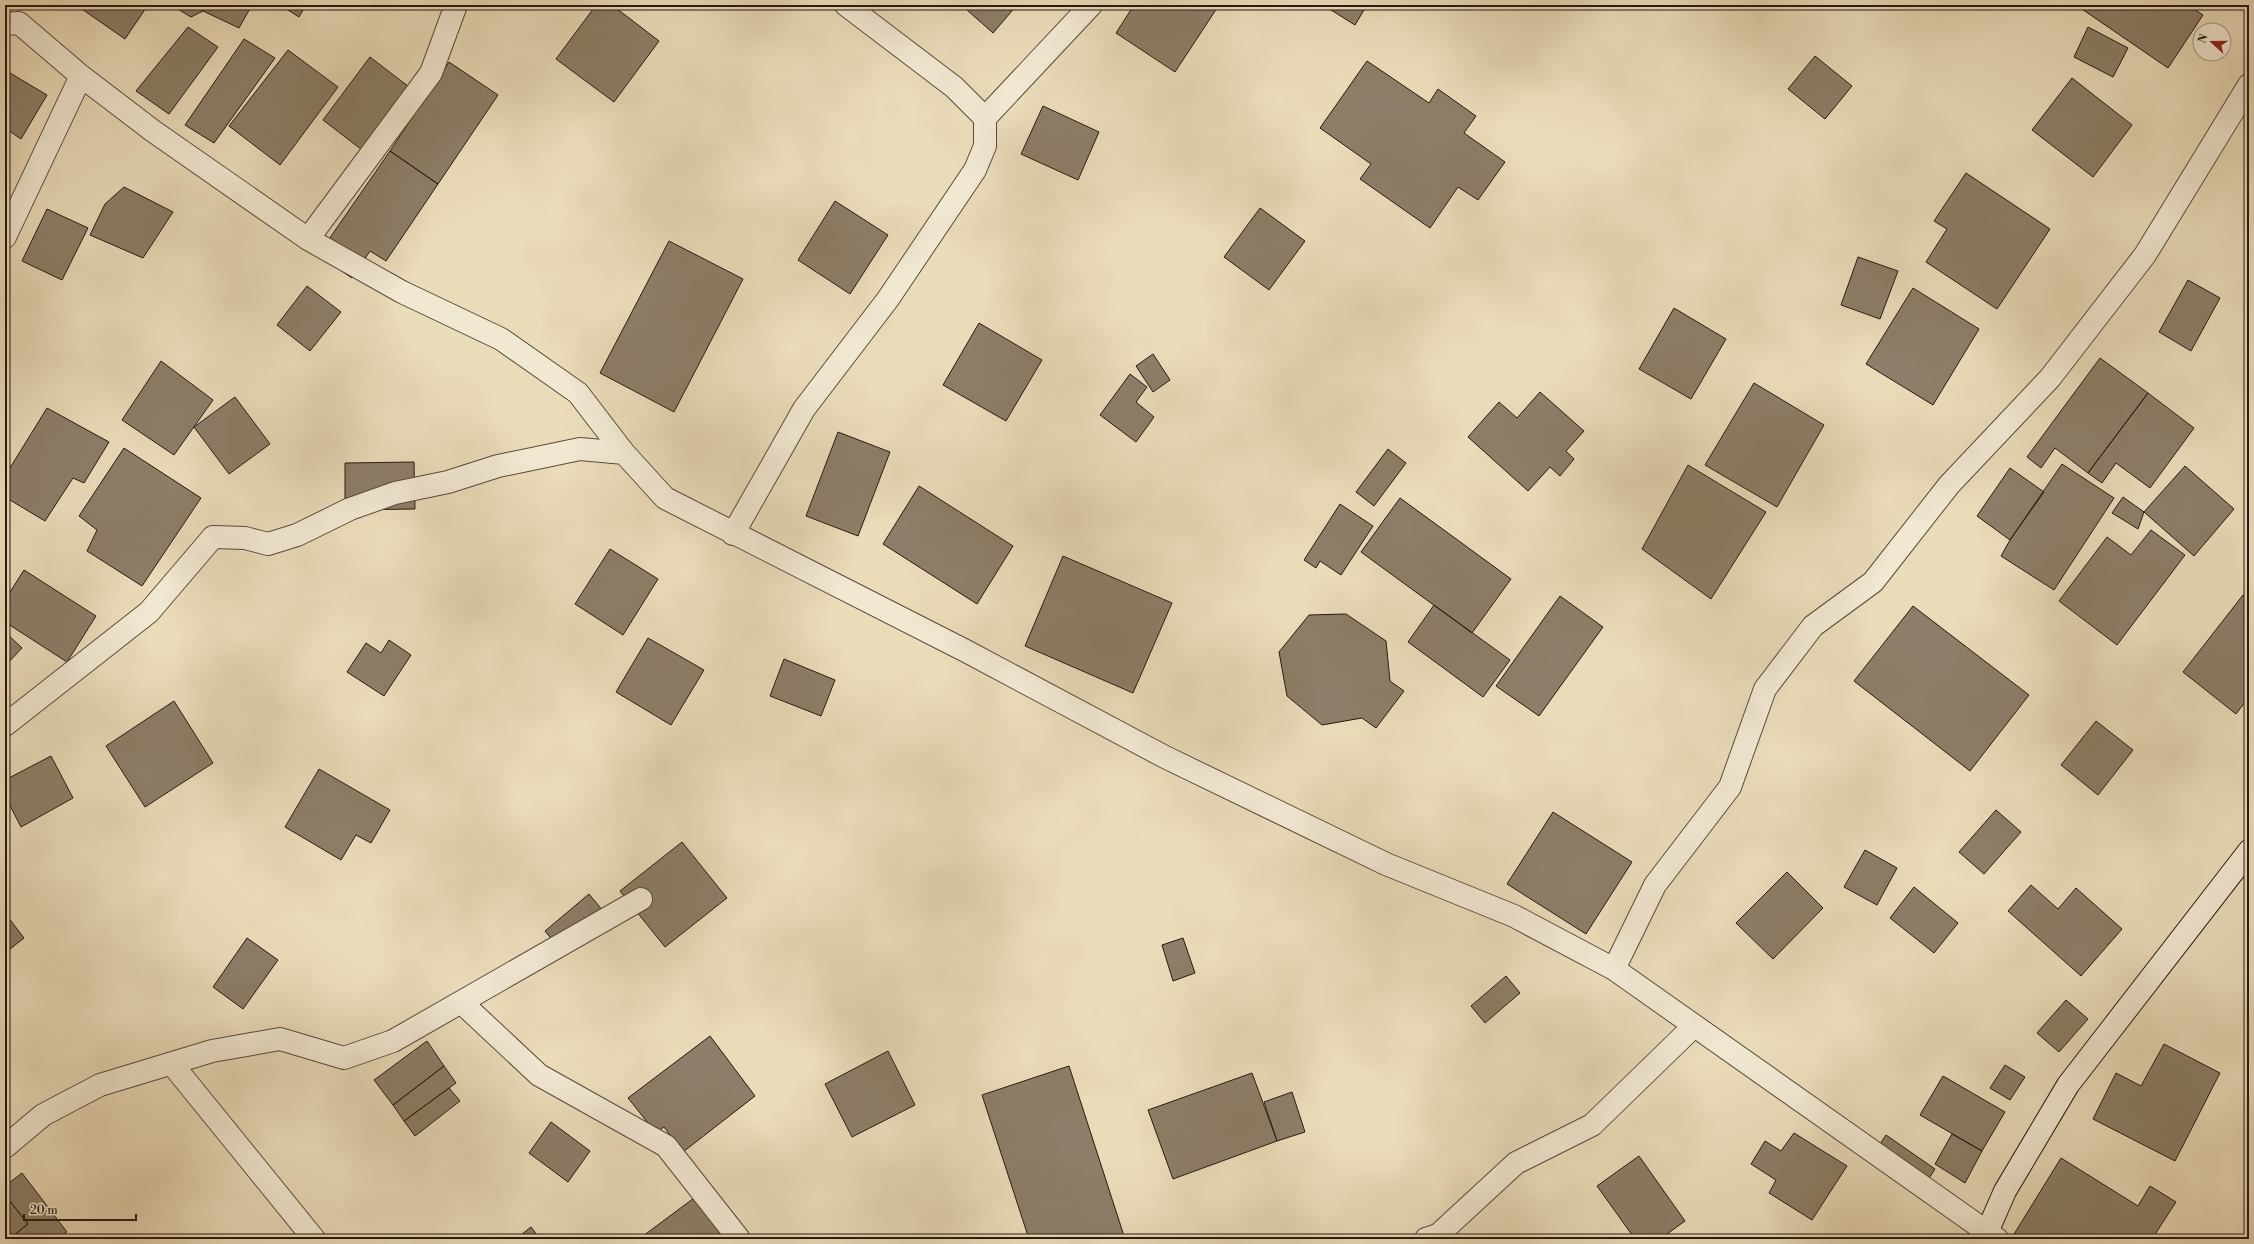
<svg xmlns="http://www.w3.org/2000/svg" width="2254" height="1244" font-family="'Libre Bodoni',serif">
  <rect width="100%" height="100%" fill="#eadbb9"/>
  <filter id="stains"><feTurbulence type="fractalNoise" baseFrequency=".005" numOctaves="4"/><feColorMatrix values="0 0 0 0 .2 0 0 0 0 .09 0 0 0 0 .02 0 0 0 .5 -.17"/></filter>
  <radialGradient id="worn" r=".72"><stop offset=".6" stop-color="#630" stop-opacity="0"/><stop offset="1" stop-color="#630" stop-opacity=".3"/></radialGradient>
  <path fill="#8c7e68" stroke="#271911" d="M76 5H148L125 39Z
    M171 5H206L203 11 191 17Z
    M206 5H252L239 28 203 11Z
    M280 5H306L299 17Z
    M596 5H612L659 41 614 102 556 59Z
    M971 5H1017L993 33 967 10Z
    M1134 5H1219L1175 72 1116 33Z
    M1323 5H1367L1355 25Z
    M2076 5H2188L2203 15 2168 68Z
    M188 27 218 47 169 114 136 91Z
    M2088 27 2128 48 2113 77 2074 57Z
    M244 39 275 58 214 143 185 125Z
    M288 50 338 87 280 165 229 126Z
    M1815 56 1852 86 1825 119 1788 89Z
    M370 57 413 90 366 153 323 120Z
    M1367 61 1429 103 1438 89 1476 116 1464 133 1505 162 1478 200 1458 187 1430 228 1360 179 1371 164 1320 128Z
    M449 62 498 95 438 184 390 151Z
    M5 70 47 95 21 139 5 128Z
    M2072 78 2132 125 2093 177 2032 130Z
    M1043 106 1099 132 1078 180 1021 154Z
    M390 151 438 184 386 261 370 251 352 278 318 255Z
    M1966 173 2050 229 1997 309 1926 262 1947 229 1934 221Z
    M124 187 173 212 143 258 90 235 105 204Z
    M835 201 888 235 850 294 798 260Z
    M1260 208 1305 241 1269 290 1224 257Z
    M47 209 88 228 62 280 22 261Z
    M669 241 743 279 674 412 600 373Z
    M1858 257 1898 271 1880 319 1841 305Z
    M2188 280 2220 298 2191 351 2159 332Z
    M307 286 341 312 310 351 277 325Z
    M1913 288 1979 329 1933 405 1866 364Z
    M1674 308 1726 339 1691 399 1639 369Z
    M979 323 1042 360 1006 421 943 385Z
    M1153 354 1170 380 1153 392 1136 366Z
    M2100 358 2148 393 2088 473 2055 448 2041 468 2027 457Z
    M161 361 213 400 174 455 122 420Z
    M1130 374 1147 387 1136 402 1154 417 1136 442 1100 415Z
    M1754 383 1824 425 1777 507 1705 465Z
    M1540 392 1584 431 1566 451 1574 459 1560 476 1550 467 1528 491 1468 437 1499 402 1517 418Z
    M2148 393 2194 428 2150 488 2116 463 2102 483 2088 473Z
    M235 397 270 444 229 474 194 427Z
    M47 408 109 442 84 483 73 478 45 521 5 497V476Z
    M838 432 890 452 858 536 806 516Z
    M124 448 201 498 142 586 87 551 97 530 79 516Z
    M1388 449 1406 463 1374 506 1356 492Z
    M414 462 415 509 345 510V463Z
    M2062 464 2114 498 2054 590 2001 556 2010 540Z
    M1688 465 1766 512 1711 599 1642 549Z
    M2185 466 2234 509 2194 556 2144 512Z
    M2010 468 2044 492 2010 540 1977 516Z
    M919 486 1013 546 977 604 883 544Z
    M2123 497 2144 512 2138 529 2112 513Z
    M1400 498 1511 579 1472 633 1361 552Z
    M1340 504 1373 526 1341 575 1320 561 1316 568 1304 560Z
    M2151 530 2185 555 2117 645 2059 601 2107 537 2131 555Z
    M610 549 658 579 623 635 575 604Z
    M1063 556 1172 603 1133 693 1025 646Z
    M24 570 96 616 67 662 5 622V600Z
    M2243 595 2249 600V697L2236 714 2183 672Z
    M1560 596 1603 627 1539 716 1496 686Z
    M1434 605 1510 660 1483 697 1408 642Z
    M1913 606 2029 695 1970 771 1854 681Z
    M1346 614 1386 641 1390 681 1404 691 1376 728 1362 718 1322 725 1287 696 1279 652 1309 615Z
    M5 632 22 648 5 666Z
    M648 638 704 670 671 725 616 692Z
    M389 640 411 655 384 696 347 672 366 643 381 653Z
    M784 659 835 680 821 716 770 696Z
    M174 701 213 763 145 807 106 746Z
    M2096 721 2133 750 2098 795 2061 765Z
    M51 756 73 798 21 827 5 796V780Z
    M319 769 390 810 371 843 356 835 341 860 285 827Z
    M1996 810 2021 832 1984 874 1959 852Z
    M1553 812 1632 862 1586 934 1507 884Z
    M682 842 727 898 665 947 620 891Z
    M1865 850 1897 868 1877 905 1844 887Z
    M1787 872 1823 908 1773 959 1736 923Z
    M2031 885 2058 909 2076 888 2122 929 2081 976 2008 911Z
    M1914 887 1958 923 1934 953 1890 918Z
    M589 894 608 917 564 954 545 931Z
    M5 913 24 938 5 953Z
    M247 938 278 960 243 1009 213 987Z
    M1183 938 1195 973 1173 981 1162 945Z
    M1506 976 1520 993 1485 1023 1471 1006Z
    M2066 1000 2088 1019 2059 1052 2037 1033Z
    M710 1036 755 1096 683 1152 664 1127 656 1133 628 1098Z
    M427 1041 444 1066 393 1105 374 1080Z
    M2164 1044 2220 1073 2175 1161 2093 1119 2116 1073 2141 1086Z
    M888 1051 915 1105 852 1137 825 1084Z
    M2005 1065 2025 1077 2010 1100 1990 1088Z
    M444 1066 456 1083 404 1121 393 1105Z
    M1069 1066 1125 1239H1029L982 1095Z
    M1252 1073 1277 1141 1173 1179 1148 1110Z
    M1943 1076 2005 1112 1982 1151 1920 1115Z
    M449 1088 460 1101 415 1136 404 1121Z
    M1292 1092 1305 1132 1277 1141 1264 1102Z
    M551 1122 590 1151 568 1182 529 1153Z
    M1794 1133 1847 1166 1812 1220 1769 1193 1776 1180 1751 1164 1765 1141 1781 1151Z
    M1952 1134 1982 1151 1965 1183 1935 1164Z
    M1886 1135 1935 1169 1918 1195 1869 1160Z
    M1639 1156 1685 1221 1660 1239H1635L1597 1186Z
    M2061 1158 2138 1206 2150 1186 2176 1202 2152 1239H2011Z
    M22 1173 67 1232 58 1239H9L28 1224 5 1195V1186Z
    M5 1195 28 1224 9 1239H5Z
    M694 1198 724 1239H639Z
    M531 1227 540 1239H516Z"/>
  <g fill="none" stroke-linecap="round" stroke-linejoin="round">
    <g stroke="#584a3b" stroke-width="24">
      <path id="street" d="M5 24 19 23 81 76 153 131 308 239 402 292 501 339 578 393 624 453 665 498 964 650 1165 757 1386 864 1514 916 1614 969 1997 1239
        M985 118 1091 5
        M5 237 81 76
        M308 239 431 73 456 5
        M733 534 804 409 888 299 975 170 985 146V118L954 87 846 5
        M5 725 149 612 213 537 245 538 268 544 297 535 350 509 395 493 448 482 498 466 580 449 624 453
        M1614 969 1655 885 1730 787 1765 689 1813 626 1873 582 1949 485 2050 378 2145 255 2249 85
        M462 1003 539 1075 666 1146 739 1239
        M172 1064 314 1239
        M5 1147 43 1115 100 1085 212 1051 280 1039 344 1058 393 1041 641 899
        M1426 1239 1438 1235 1516 1163 1592 1125 1694 1026"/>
    </g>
    <g stroke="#271911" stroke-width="24">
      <path id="secondary" d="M1984 1239 2005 1191 2068 1085 2249 851"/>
    </g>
    <use href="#street" stroke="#f1e8d2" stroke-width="22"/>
    <use href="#secondary" stroke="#f1e8d2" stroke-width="22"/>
  </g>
  <rect width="2254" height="1244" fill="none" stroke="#eadbb9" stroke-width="20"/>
  <rect x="6" y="6" width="2242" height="1232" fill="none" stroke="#271911" stroke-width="2"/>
  <rect x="10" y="10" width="2234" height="1224" fill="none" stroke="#271911"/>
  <g transform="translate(2212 42) rotate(291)"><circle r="19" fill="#f1e8d2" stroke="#a09585"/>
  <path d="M0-3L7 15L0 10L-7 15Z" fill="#8f2418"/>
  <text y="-6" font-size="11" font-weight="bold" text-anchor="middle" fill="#271911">N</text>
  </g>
  <path d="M24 1214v6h112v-6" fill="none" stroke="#271911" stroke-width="2"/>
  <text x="30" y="1214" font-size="12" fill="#271911" stroke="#f1e8d2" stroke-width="3" paint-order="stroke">20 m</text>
  <rect width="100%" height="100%" filter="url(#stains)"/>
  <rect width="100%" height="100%" fill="url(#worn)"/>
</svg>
